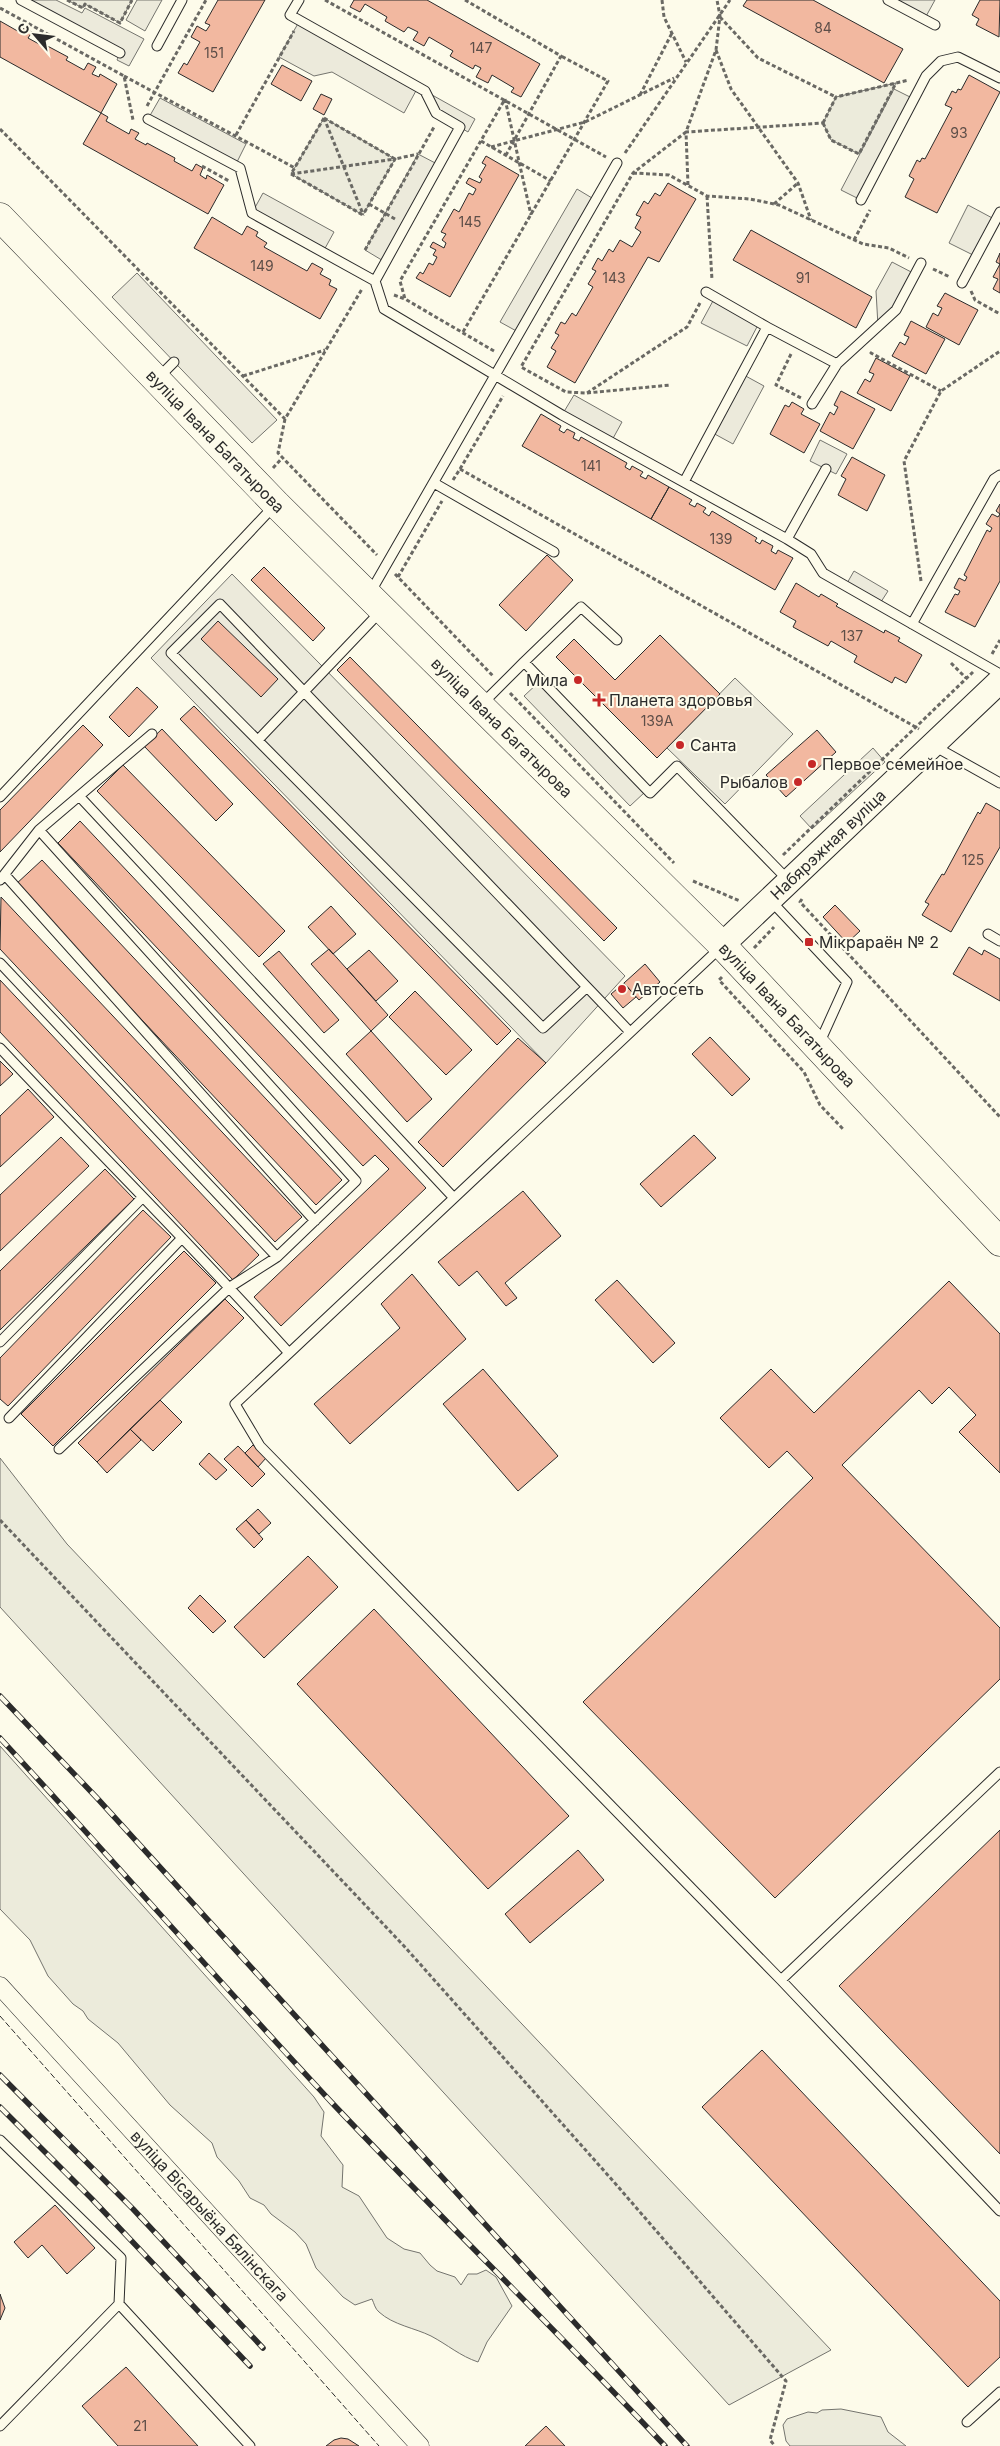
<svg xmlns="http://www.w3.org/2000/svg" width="1000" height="2446" font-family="Inter,sans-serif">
  <rect width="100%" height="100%" fill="#fdfbea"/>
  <path fill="#ecebdb" stroke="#74746e" d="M67 0H132L120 23 85 4 83 8Z
    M896 83 859 154 831 140 823 123 836 97Z
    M324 118 395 159 363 215 291 174Z
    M0 1458 67 1544 831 2350 729 2405 0 1607Z
    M0 1746 314 2097 324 2112 321 2136 343 2165 342 2187 359 2196 387 2238 404 2249 420 2253 430 2265 437 2271 455 2277 461 2285 468 2274H477L486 2270 496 2277 512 2306 487 2342 478 2362C460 2356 448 2345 431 2336 415 2328 393 2325 379 2312 375 2309 374 2303 372 2299L355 2305 343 2297 316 2268 306 2244 295 2232 271 2214 264 2205 250 2198 239 2181 217 2157 212 2143 170 2105 118 2043 88 2019 83 2011 73 2004 48 1976 30 1940 0 1909Z
    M841 2409 881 2417 888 2432 906 2446H790L786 2441 783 2425 787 2419 808 2412 817 2413 822 2410Z"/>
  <path fill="#eceadb" stroke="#74746e" d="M21 0H56L82 13 85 8 144 39 129 66 117 60 120 53Z
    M137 0H162L145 31 126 20Z
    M888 0H935L924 20Z
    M300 20 418 87 404 113 332 72 314 76 279 57Z
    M894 89 914 99 861 200 841 190Z
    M425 91 475 119 468 132 436 113Z
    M160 98 246 144 235 166 148 119Z
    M418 154 439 165 385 262 365 250Z
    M577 189 597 201 520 333 500 322Z
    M263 193 334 232 323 252 252 213Z
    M968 205 996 220 977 257 949 243Z
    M892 262 915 274 896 310 878 326 876 291Z
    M137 273 277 420 252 443 112 297Z
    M714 299 759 323 747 346 701 323Z
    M742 374 764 386 733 444 711 432Z
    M574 395 622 422 611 442 562 415Z
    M820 440 847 454 836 474 810 461Z
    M854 571 888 591 879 605 846 585Z
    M232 574 625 976 546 1063 151 658Z
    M735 678 793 734 725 804 667 748Z
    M539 682 645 792 630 806 524 696Z
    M873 748 885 762 812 829 800 816Z"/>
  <path fill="#f2b8a0" stroke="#2b2b2b" d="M218 0H265L213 92 178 73 184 63 187 65 200 42 191 37 197 26 206 31 210 25 205 23Z
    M354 0H427L540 64 521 97 511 92 514 88 492 75 488 83 476 77 481 68 475 65 473 69 450 56 453 51 429 37 424 46 413 40 418 32 408 27 404 32 385 21 387 17 365 4 360 12 350 7Z
    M747 0H813L903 49 884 83 743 6Z
    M980 0H1000L999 37 976 25 979 19 972 15Z
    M0 21 21 33 24 28 32 32 28 38 39 44 40 42 68 57 66 60 84 70 88 63 96 67 92 74 99 77 100 74 117 84 101 113 0 57Z
    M282 65 312 81 301 101 271 84Z
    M969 75 1000 92 937 213 905 197 914 179 909 176 917 160 920 162 922 158 925 159 952 108 945 105 952 91 956 93 958 89 961 90Z
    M321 94 332 99 324 115 313 109Z
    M101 113 108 117 106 121 129 134 131 129 139 133 135 139 146 145 147 143 175 158 174 161 192 171 196 164 203 168 200 175 206 179 207 175 224 185 208 214 83 144Z
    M486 156 519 175 450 297 416 278 420 272 423 274 429 263 433 265 437 257 433 255 436 250 430 247 433 242 444 248 446 243 442 240 446 234 441 232 454 209 459 212 469 193 473 195 476 189 466 183 469 178 480 183 482 179 479 177 486 165 482 163Z
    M668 183 696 199 659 262 648 257 575 383 547 367 556 351 551 348 559 335 555 333 561 322 565 324 572 313 576 316 593 287 588 284 596 271 592 269 598 258 602 261 609 249 613 252 620 240 632 247 641 232 635 228 641 217 636 215 644 201 648 204 655 193 660 196Z
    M212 217 242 235 247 226 258 232 256 236 267 243 264 247 307 271 312 263 323 269 320 274 331 280 329 285 337 289 320 319 194 248Z
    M751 230 872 297 856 328 733 260Z
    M1000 253V293L993 289 998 279 993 277 1000 264 996 262Z
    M945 293 978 310 959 345 926 327 933 313 938 316 942 308 937 306Z
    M911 321 945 339 926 374 892 356 900 342 905 345 909 337 904 335Z
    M876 358 910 376 891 411 857 393 865 379 870 382 874 374 869 372Z
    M841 391 875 409 853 449 820 431 830 412 834 415 838 407 834 405Z
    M792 402 804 409 801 414 820 424 804 453 770 434 785 405 789 407Z
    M541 414 561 426 559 430 564 433 567 429 575 433 573 438 579 441 581 437 627 463 625 467 630 470 632 466 643 472 640 476 646 479 648 475 669 487 651 519 522 446Z
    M852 457 885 475 867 511 838 495 846 479 841 476Z
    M669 487 692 500 689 504 695 507 697 503 706 508 703 512 709 516 712 511 757 538 755 541 760 544 762 540 773 546 771 551 776 554 778 550 793 558 775 590 651 519Z
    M1000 504V581L975 627 945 612 955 594 958 595 960 591 954 588 959 578 965 581 967 577 964 575 987 530 990 532 992 528 986 524 992 514 998 517 1000 514 996 511Z
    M547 555 573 580 526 631 499 605Z
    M264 567 325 628 313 641 251 580Z
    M796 583 819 597 821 594 838 604 836 606 884 633 885 630 900 638 898 641 922 655 906 683 895 677 892 683 854 662 857 656 831 641 828 646 793 627 796 621 780 612Z
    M218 621 278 679 261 697 201 639Z
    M660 635 720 694 657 758 556 657 574 639 615 680Z
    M350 657 617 928 604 941 337 670Z
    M137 687 158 707 129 737 109 717Z
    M194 706 511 1031 497 1045 180 719Z
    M83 725 103 745 0 852V810Z
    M162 729 233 804 216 821 144 746Z
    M817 730 836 752 786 797 766 775Z
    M123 765 285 931 259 957 97 791Z
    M986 803 1000 811V847L951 932 922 915 929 904 925 902 942 874 944 875 978 812 980 814Z
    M80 821 426 1188 281 1326 254 1297 389 1169 375 1155 363 1166 58 843Z
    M42 860 342 1180 316 1205 15 885Z
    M1 897 302 1217 275 1242 0 949Z
    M835 905 860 931 847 943 823 917Z
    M331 906 356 934 333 954 308 927Z
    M969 947 982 955 984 950 1000 959V1001L953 974Z
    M329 949 388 1015 371 1031 311 964Z
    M369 950 398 981 376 1001 347 969Z
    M279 951 339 1020 324 1033 263 964Z
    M645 964 660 982 639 1000 624 983Z
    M0 980 259 1255 233 1280 0 1032Z
    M624 983 636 997 623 1008 611 994Z
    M415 991 472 1050 446 1075 389 1017Z
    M371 1031 432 1099 407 1122 346 1054Z
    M710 1037 750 1079 732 1096 692 1054Z
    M518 1038 546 1063 443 1167 418 1142Z
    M0 1061 13 1074 0 1086Z
    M28 1089 54 1117 0 1167V1116Z
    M694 1135 716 1158 661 1207 640 1184Z
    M61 1137 89 1166 0 1251V1195Z
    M105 1169 134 1199 0 1330V1271Z
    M523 1191 561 1236 505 1283 517 1298 506 1306 477 1271 459 1286 438 1262Z
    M143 1210 171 1237 8 1406 0 1399V1358Z
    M184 1251 216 1283 53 1446 21 1414Z
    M412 1274 466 1339 350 1444 314 1404 400 1328 381 1304Z
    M617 1280 675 1343 653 1363 595 1300Z
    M949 1281 1000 1334V1473L959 1432 976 1415 949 1387 932 1404 919 1390 842 1465 1000 1628V1679L775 1898 583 1702 813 1478 787 1451 769 1468 720 1418 771 1369 814 1413Z
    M225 1299 244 1318 97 1462 78 1443Z
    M483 1369 558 1456 518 1491 443 1404Z
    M160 1400 182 1422 153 1451 130 1429Z
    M130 1429 141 1440 107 1473 97 1462Z
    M253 1445 266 1458 258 1467 245 1453Z
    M238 1446 265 1474 252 1487 224 1459Z
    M209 1453 227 1470 216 1480 199 1464Z
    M258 1509 271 1523 259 1534 246 1520Z
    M246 1520 263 1539 254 1548 236 1529Z
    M308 1556 338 1587 264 1658 234 1627Z
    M200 1595 226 1621 213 1633 188 1608Z
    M374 1609 569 1816 488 1889 297 1684Z
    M1000 1830V2154L839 1986Z
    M578 1850 604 1880 530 1943 505 1914Z
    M762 2050 1000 2301V2357L968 2387 702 2107Z
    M55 2205 95 2248 67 2274 42 2245 28 2258 14 2242Z
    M0 2294 5 2308 0 2320Z
    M126 2367 198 2446H118L82 2406Z
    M546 2426 565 2446H525Z
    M341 2438 348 2439 359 2446H326L334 2440Z"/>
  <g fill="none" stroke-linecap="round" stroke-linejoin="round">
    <g stroke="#2b2b2b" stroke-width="11">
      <path id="service" d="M21 0 120 53
        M299 0 290 15 425 91 436 113 460 127 375 281
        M888 0 935 25
        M157 46 182 0
        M148 119 240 168 252 213 375 281 384 309 562 415 787 539 811 554 823 573 1000 674
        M861 200 926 76 941 61 958 57 1000 78
        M962 283 1000 212
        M706 292 767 327
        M159 377 174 362
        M812 404 837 364
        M684 482 767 327 837 364 896 310 921 263
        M434 483 554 552
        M787 539 826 469
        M370 593 617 163
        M912 624 994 479 1000 475
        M524 662 581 607 617 640
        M482 704 524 662 650 793 677 766 789 881
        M258 740 381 611
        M934 746 1000 783
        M0 797 274 506
        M80 797 454 1198
        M39 830 356 1181 277 1257 230 1287 59 1449
        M5 875 315 1221
        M0 880 39 830 152 734
        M771 901 847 982 819 1044
        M988 934 1000 941
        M721 947 235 1404 260 1446 781 1980 1000 2211
        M0 963 277 1257
        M587 987 543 1028 171 653 220 604 587 987 630 1032
        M0 1048C96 1150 196 1249 289 1353
        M0 1342 142 1198
        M9 1418 181 1239
        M781 1980 1000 1772
        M0 2140 121 2258 119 2304
        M967 2422 1000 2392
        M0 2426 119 2304 250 2446"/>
    </g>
    <g stroke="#2b2b2b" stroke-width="19">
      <g id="minor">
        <path id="s1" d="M0 1986 420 2446"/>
      </g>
    </g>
    <g stroke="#2b2b2b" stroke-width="26">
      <g id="secondary">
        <path id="s2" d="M722 945 1000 681"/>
      </g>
    </g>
    <g stroke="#2b2b2b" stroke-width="29">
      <g id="primary">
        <path id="s3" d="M0 217 276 504 722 945 1000 1242"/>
      </g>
    </g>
    <path stroke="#6a6964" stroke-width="3" stroke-dasharray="4 2.5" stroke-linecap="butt" d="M67 0 83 8 85 4 120 23 132 0
      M325 0 606 157
      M465 0 561 56 506 155
      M662 0 664 17 686 62
      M0 8 124 76 133 120
      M720 17 758 58 836 97
      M716 50 731 89 798 183 811 220
      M124 76 295 168
      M640 95 672 33
      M505 99 531 215
      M147 106 206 0
      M324 118 291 174 363 215
      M324 118 395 159 418 154
      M324 118 363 214
      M823 123 836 97 909 80
      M823 123 831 140 859 154 896 83
      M0 129 285 419 362 289
      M236 135 294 31
      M481 141 551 181
      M491 147 585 122 674 78
      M625 153 730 0
      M202 166 229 181
      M633 173 669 175 707 196 750 199 779 205 863 244 889 248 909 258
      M291 174 395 159 363 215
      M688 185 686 132 823 123
      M707 196 712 280
      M369 204 395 219
      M774 204 798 183
      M854 240 870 210
      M365 250 434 127
      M933 269 950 277
      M971 291 975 300 1000 314
      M394 295 405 299
      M700 303 687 327 587 393 566 392 521 367 633 173 686 132 716 50 720 16 717 0
      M463 332 608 81 561 56
      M494 351 405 299 400 281 505 99
      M872 352 871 353 941 391
      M791 354 776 385 801 398
      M243 376 325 350
      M587 393 670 385
      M285 419 278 453 377 555
      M273 468 283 457
      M460 469 503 396
      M453 480 460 469 919 729
      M395 574 493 676
      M398 577 442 501
      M921 581 904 461 941 391 1000 351
      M992 654 1000 640
      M951 663 966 678
      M510 693 674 863
      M783 855 973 672
      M693 881 740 901
      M802 899 800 902 1000 1117
      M754 948 774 927
      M722 977 719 980 804 1072 820 1105 843 1129
      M0 1520 404 1946 614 2182 786 2381 770 2440 775 2446"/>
    <use href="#service" stroke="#fdfbea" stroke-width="9"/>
    <use href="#minor" stroke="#fdfbea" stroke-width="18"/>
    <use href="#secondary" stroke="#fdfbea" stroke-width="24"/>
    <use href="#primary" stroke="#fdfbea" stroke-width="28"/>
    <g stroke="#2b2b2b" stroke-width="5.5">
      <path id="rail" d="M0 1696 97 1798 687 2446
        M0 1738C113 1860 222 1985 335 2106 444 2221 557 2331 665 2446
        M0 2075 133 2209 263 2348
        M0 2107 92 2199 250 2366"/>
    </g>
    <use href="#rail" stroke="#fdfbea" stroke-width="4" stroke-dasharray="11" stroke-linecap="butt"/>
    <path stroke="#2b2b2b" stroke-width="1" stroke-dasharray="6 2.5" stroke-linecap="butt" d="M0 2016 379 2446"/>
  </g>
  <g fill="#c62828" stroke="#fdfbea" stroke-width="2">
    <circle cx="578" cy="680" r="5"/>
    <path d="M596.5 692.5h5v5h5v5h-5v5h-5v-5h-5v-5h5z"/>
    <circle cx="680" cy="745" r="5"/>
    <circle cx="812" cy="764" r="5"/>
    <circle cx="798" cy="782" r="5"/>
    <rect x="804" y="937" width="10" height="10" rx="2.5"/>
    <circle cx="622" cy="989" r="5"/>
  </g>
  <g text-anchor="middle" stroke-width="4" stroke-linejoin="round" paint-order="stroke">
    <g font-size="14" fill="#5d4e48">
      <text x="823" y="33">84</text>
      <text x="481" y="53">147</text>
      <text x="214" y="58">151</text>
      <text x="959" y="138">93</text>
      <text x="470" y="227">145</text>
      <text x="262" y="271">149</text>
      <text x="614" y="283">143</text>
      <text x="803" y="283">91</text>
      <text x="591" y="471">141</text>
      <text x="721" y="544">139</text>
      <text x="852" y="641">137</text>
      <text x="657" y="726">139А</text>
      <text x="973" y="865">125</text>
      <text x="140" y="2431">21</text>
    </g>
    <g font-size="16" fill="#2b2b2b" stroke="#fdfbea">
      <text dy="6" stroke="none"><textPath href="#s3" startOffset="311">вуліца Івана Багатырова</textPath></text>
      <text dy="6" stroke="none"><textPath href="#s3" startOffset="716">вуліца Івана Багатырова</textPath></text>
      <text dy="6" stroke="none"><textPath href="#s2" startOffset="146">Набярэжная вуліца</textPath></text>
      <text dy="6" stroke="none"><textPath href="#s3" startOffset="1121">вуліца Івана Багатырова</textPath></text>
      <text dy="6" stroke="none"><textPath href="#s1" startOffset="311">вуліца Вісарыёна Бялінскага</textPath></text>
    </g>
    <g font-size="16" fill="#2b2b2b" stroke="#fdfbea" text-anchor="start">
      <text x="568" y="686" text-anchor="end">Мила</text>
      <text x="609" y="706">Планета здоровья</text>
      <text x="690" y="751">Санта</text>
      <text x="822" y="770">Первое семейное</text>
      <text x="788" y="788" text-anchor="end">Рыбалов</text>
      <text x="819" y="948">Мікрараён № 2</text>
      <text x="632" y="995">Автосеть</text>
    </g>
  </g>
  <g transform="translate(35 35) rotate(298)" stroke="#fdfbea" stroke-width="4" paint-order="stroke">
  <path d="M0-4L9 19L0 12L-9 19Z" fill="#2b2b2b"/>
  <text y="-8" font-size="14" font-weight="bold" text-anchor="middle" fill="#2b2b2b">С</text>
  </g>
</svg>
